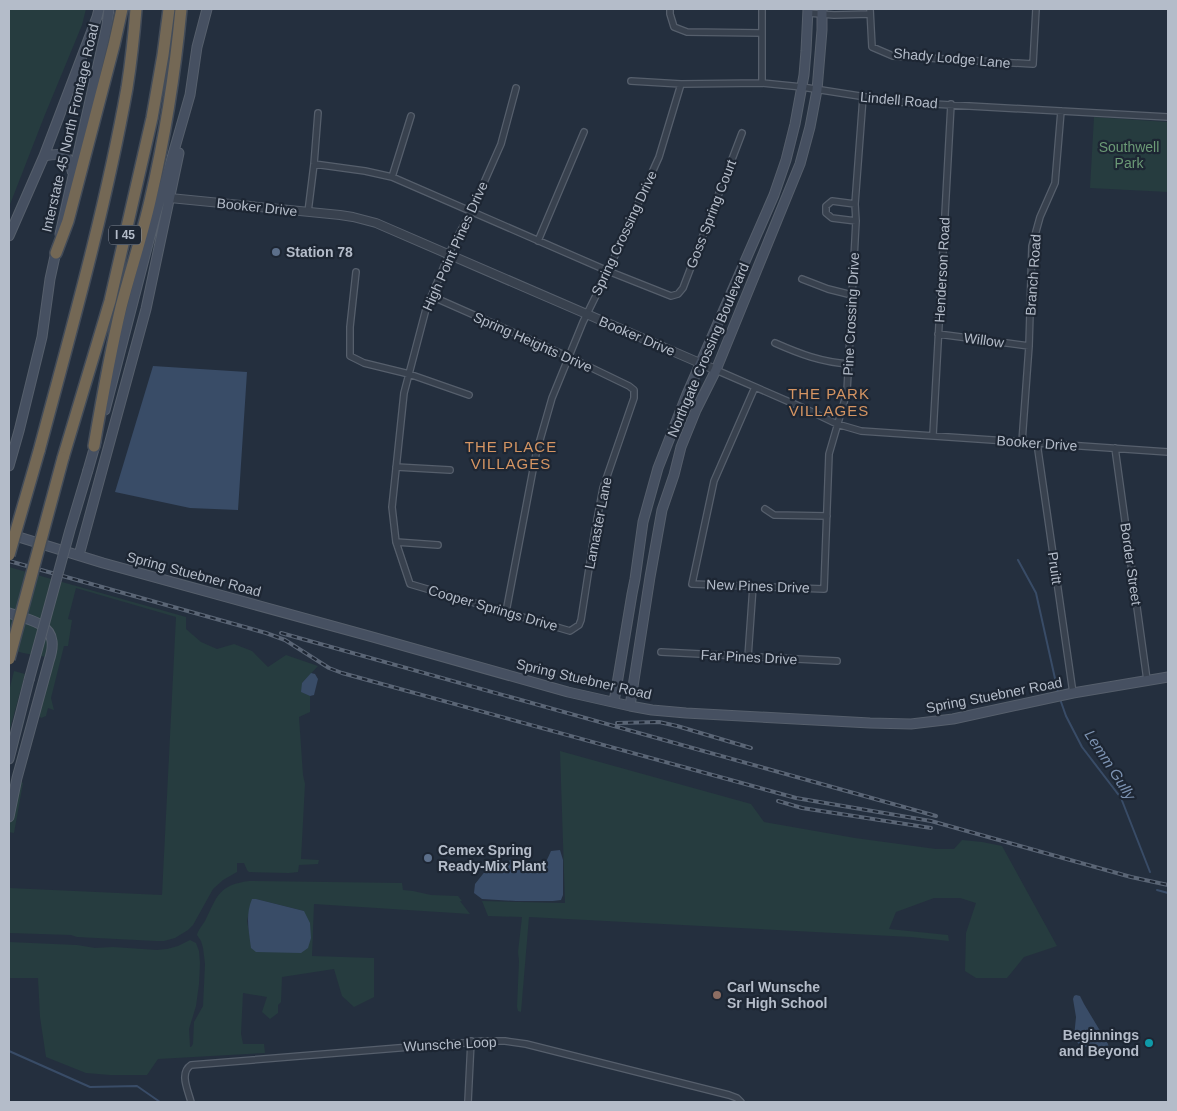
<svg xmlns="http://www.w3.org/2000/svg" width="1177" height="1111" font-family="Helvetica,sans-serif">
  <rect width="100%" height="100%" fill="#242f3e"/>
  <path fill="#263c3f" fill-rule="evenodd" d="M9 9H86L82 25 44 117 9 207Z
    M1094 117 1168 122V192L1090 188Z
    M9 567 186 617V629L201 642 217 649 234 644 252 651 268 667 286 655 318 666 302 683V692L310 696V712L299 717 303 775 305 784 301 859 319 860 318 864 299 865 298 872 289 873 249 872 247 870 244 863H237V872L223 880 213 889 193 925 188 930 175 938 164 941H156L77 937 71 935 9 933V888L162 895 176 617 76 588 68 619 72 620 68 646H64L51 698 54 710 48 708 46 716 41 718 38 714 55 651 51 628 39 619 9 610Z
    M9 617 38 625 48 640V648L46 657 23 653 9 649Z
    M14 671 25 674 10 729 9 739V691Z
    M560 751 751 804 764 822 855 838 936 849H954L962 840 982 842 1002 846 1057 946 1024 957 1007 978H976L965 971 966 933 976 903 960 898H934L896 912 889 929 948 935 949 941 911 937 529 917 521 1012 518 1011 517 1007 519 961 518 952 522 917 488 916 482 901 565 903Z
    M21 782 23 783 14 833 9 832C9 815 14 799 19 783Z
    M249 881 402 883 403 890 413 891 431 895 458 896 462 901H460L470 914 314 904 312 956 374 958V997L354 1007 342 996 334 969 282 977 281 1002 278 1005V1013L270 1019 262 1012 267 997 243 993 241 1034 243 1044H264L265 1053 158 1059 147 1075H110L86 1073 46 1057 40 1017 38 978H9V942L77 945 95 948 113 947 157 950 167 949 178 946 190 940 196 943 199 951 200 963 199 984 196 1006 189 1029 190 1047H191L193 1044 194 1022 203 1006 205 964 203 948 201 941 197 935C198 930 202 926 205 921 217 897 218 885 249 881ZM256 899 304 911 252 948 247 921 252 900Z"/>
  <path fill="#394c67" d="M153 366 247 372 238 510 190 508 115 492Z
    M311 673 315 674 318 679 314 695 310 696 301 692 302 683Z
    M560 850 563 860V895L561 900 553 901H516L482 899 474 893 475 884 494 860 504 863 513 859 523 860 530 864H545L551 851Z
    M252 899H256L304 911 310 923 311 938 308 948 301 953 256 952 251 948C249 931 245 916 252 899Z
    M1076 995 1080 996 1084 1004 1108 1044C1109 1048 1109 1050 1105 1053L1080 1045 1076 1041 1074 1037 1076 1017 1073 999 1074 996Z"/>
  <g fill="none" stroke-linecap="round" stroke-linejoin="round">
    <path stroke="#394c67" stroke-width="2" d="M1018 560 1036 593 1058 692
      M1060 699 1066 716 1082 747 1121 798 1150 872
      M1157 890 1168 893
      M9 1051 90 1087 137 1086 160 1102"/>
    <g stroke="#565f6c" stroke-width="8">
      <path id="minor" d="M670 9V14L674 27 687 32 762 33
        M870 9 872 47 893 56 1033 64 1036 9
        M808 13 834 15 870 14
        M631 81 681 84 762 83 802 87 898 102 1168 117
        M762 83V9
        M314 164 365 171 392 177 608 271 671 296 678 294 683 288 742 133
        M392 177 411 116
        M855 204 832 201 826 206V213L832 218 856 221
        M308 212 314 164 318 113
        M538 241 584 132
        M356 272 350 327V356L364 363 409 374 469 395
        M802 279 828 289 852 295
        M431 296 569 357 629 386 634 390V398L603 488 594 536 581 620 579 625 570 631 410 584 396 542 392 507 404 393 426 309 453 245 471 212 501 144 516 88
        M938 334 1029 346
        M775 343C800 354 821 362 849 364
        M716 370 808 410 837 424 861 431 1168 452
        M755 387 714 481 692 584 824 589 829 454 847 392 856 221 855 204 863 97
        M933 435 951 104
        M1022 442 1029 346 1032 246 1040 217 1055 183 1061 111
        M1037 443 1073 693
        M1115 448 1147 680
        M396 467 450 470
        M765 509 774 515 827 516
        M396 542 438 545
        M506 612 536 454 552 398 583 322 608 271 659 157 681 84
        M661 652 837 661
        M748 657 753 586
        M191 1102C188 1090 179 1073 191 1065L484 1041H505L526 1044 729 1095 737 1098 741 1102
        M468 1102 471 1041"/>
    </g>
    <g stroke="#565f6c" stroke-width="10">
      <path id="tertiary" d="M170 198 340 215 353 217 376 223 716 370"/>
    </g>
    <g stroke="#565f6c" stroke-width="11">
      <path id="secondary" d="M44 156C60 153 70 152 72 171
        M60 234 107 25 109 9
        M9 236 44 156 97 17 99 9
        M105 410 155 217 190 95 197 47 207 9
        M9 466 19 431 42 337 50 279 57 247
        M88 470 96 442
        M9 534 103 563 369 636 568 692 630 706 652 710 686 713 870 723 911 724 953 719 1073 693 1168 677
        M79 555 146 309 179 153
        M9 613C23 618 50 622 52 641 53 648 51 655 49 661L17 778 9 817
        M614 702 632 594 635 579 643 522 658 468 687 394 774 195 786 160 795 124 804 75 806 51 808 9
        M630 706 650 577 662 510 674 475 681 447 696 410 716 370 800 164 810 127 817 90 822 30V9
        M9 759 29 680"/>
    </g>
    <g stroke="#434c59" stroke-width="14">
      <path id="motorway" d="M56 253 68 221 114 45 122 9
        M94 446C102 399 110 353 121 307 130 272 142 236 150 201 165 137 175 73 181 9
        M39 451C71 331 105 211 127 88 131 62 134 35 136 9
        M63 458 110 301 152 118 163 55 169 9"/>
    </g>
    <use href="#minor" stroke="#38414e" stroke-width="5.5"/>
    <use href="#tertiary" stroke="#38414e" stroke-width="8"/>
    <use href="#secondary" stroke="#465061" stroke-width="9"/>
    <use href="#motorway" stroke="#746855" stroke-width="11"/>
    <g stroke="#5a6575" stroke-width="4">
      <path id="rail" d="M9 561 266 633 285 640 329 668 342 673 796 798 931 821 1131 877 1168 885
        M281 633 936 816
        M617 723 659 722 677 726 751 748
        M778 801 802 808 931 828"/>
    </g>
    <use href="#rail" stroke="#1d2633" stroke-width="2" stroke-dasharray="5.5" stroke-linecap="butt"/>
    <g stroke="#565f6c" stroke-width="11" stroke-linecap="butt">
      <path id="secondary-bridge" d="M29 680 70 530 88 470"/>
    </g>
    <g stroke="#434c59" stroke-width="14" stroke-linecap="butt">
      <path id="motorway-bridge" d="M9 555 39 451
        M9 659 63 458"/>
    </g>
    <use href="#secondary-bridge" stroke="#465061" stroke-width="9"/>
    <use href="#motorway-bridge" stroke="#746855" stroke-width="11"/>
  </g>
  <g fill="#5c6f8a" stroke="#1d2633" stroke-width="2">
    <circle cx="276" cy="252" r="5"/>
    <circle cx="428" cy="858" r="5"/>
  </g>
  <circle fill="#8d6e63" stroke="#1d2633" stroke-width="2" cx="717" cy="995" r="5"/>
  <circle fill="#0f9aa8" stroke="#1d2633" stroke-width="2" cx="1149" cy="1043" r="5"/>
  <g text-anchor="middle" stroke-width="4.5" stroke-linejoin="round" paint-order="stroke">
    <rect fill="#1d2633" stroke="#878f9c" stroke-width="1" x="109" y="225.5" width="32" height="19" rx="4"/>
    <g font-size="12" font-weight="bold" fill="#b4bcc9">
      <text x="125" y="239">I 45</text>
    </g>
    <g font-size="14" fill="#b4bcc9" stroke="#1d2633">
      <text transform="translate(952 58) rotate(5)" y="5">Shady Lodge Lane</text>
      <text transform="translate(899 100) rotate(5)" y="5">Lindell Road</text>
      <text transform="translate(70 128) rotate(-77)" y="5">Interstate 45 North Frontage Road</text>
      <text transform="translate(257 207) rotate(6)" y="5">Booker Drive</text>
      <text transform="translate(711 214) rotate(-69)" y="5">Goss Spring Court</text>
      <text transform="translate(624 233) rotate(-65)" y="5">Spring Crossing Drive</text>
      <text transform="translate(455 246) rotate(-66)" y="5">High Point Pines Drive</text>
      <text transform="translate(942 270) rotate(-87)" y="5">Henderson Road</text>
      <text transform="translate(1033 275) rotate(-86)" y="5">Branch Road</text>
      <text transform="translate(851 314) rotate(-87)" y="5">Pine Crossing Drive</text>
      <text transform="translate(637 336) rotate(23)" y="5">Booker Drive</text>
      <text transform="translate(984 340) rotate(8)" y="5">Willow</text>
      <text transform="translate(533 342) rotate(24)" y="5">Spring Heights Drive</text>
      <text transform="translate(708 350) rotate(-67)" y="5">Northgate Crossing Boulevard</text>
      <text transform="translate(1037 443) rotate(4)" y="5">Booker Drive</text>
      <text transform="translate(598 523) rotate(-79)" y="5">Lamaster Lane</text>
      <text transform="translate(1131 564) rotate(82)" y="5">Border Street</text>
      <text transform="translate(1055 568) rotate(82)" y="5">Pruitt</text>
      <text transform="translate(194 574) rotate(15)" y="5">Spring Stuebner Road</text>
      <text transform="translate(758 586) rotate(2)" y="5">New Pines Drive</text>
      <text transform="translate(493 608) rotate(16)" y="5">Cooper Springs Drive</text>
      <text transform="translate(749 657) rotate(3)" y="5">Far Pines Drive</text>
      <text transform="translate(584 679) rotate(13)" y="5">Spring Stuebner Road</text>
      <text transform="translate(994 695) rotate(-11)" y="5">Spring Stuebner Road</text>
      <text transform="translate(450 1044) rotate(-3)" y="5">Wunsche Loop</text>
    </g>
    <g font-size="14" fill="#6b9a76" stroke="#1d2633">
      <text x="1129" y="152">Southwell<tspan x="1129" dy="16">Park</tspan></text>
    </g>
    <g font-size="14" font-weight="bold" fill="#b4bcc9" stroke="#1d2633" text-anchor="start">
      <text x="286" y="257">Station 78</text>
      <text x="438" y="855">Cemex Spring<tspan x="438" dy="16">Ready-Mix Plant</tspan></text>
      <text x="727" y="992">Carl Wunsche<tspan x="727" dy="16">Sr High School</tspan></text>
      <text x="1139" y="1040" text-anchor="end">Beginnings<tspan x="1139" dy="16">and Beyond</tspan></text>
    </g>
    <g font-size="15" letter-spacing="1" fill="#d59563" stroke="#1d2633">
      <text x="829" y="399">THE PARK<tspan x="829" dy="17">VILLAGES</tspan></text>
      <text x="511" y="452">THE PLACE<tspan x="511" dy="17">VILLAGES</tspan></text>
    </g>
    <g font-size="15" font-style="italic" fill="#7c92b1" stroke="#1d2633">
      <text transform="translate(1110 765) rotate(57)" y="5">Lemm Gully</text>
    </g>
  </g>
  <rect width="1177" height="1111" fill="none" stroke="#b4bcc9" stroke-width="20"/>
</svg>
